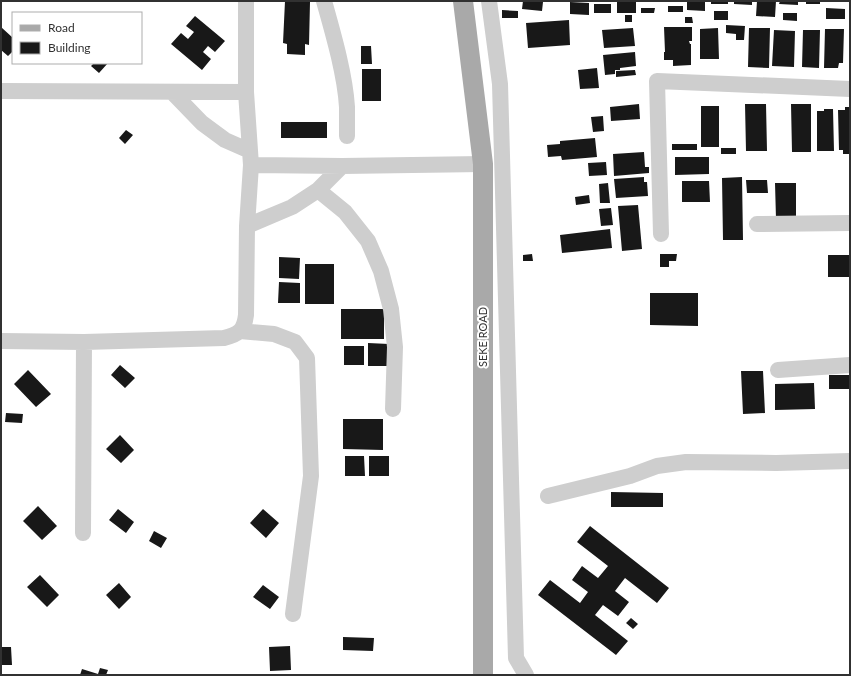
<svg xmlns="http://www.w3.org/2000/svg" width="851" height="676" font-family="Lato,sans-serif">
  <rect width="100%" height="100%" fill="#fff"/>
  <path fill="#181818" d="M285 1 310 2 309 45 305 44V55L287 54V44L283 43Z
    M523 1 543 2 542 11 522 9Z
    M617 1H636V13H617Z
    M687 1H705V11L687 10Z
    M711 1H728V4H711Z
    M734 1H752V5L734 4Z
    M757 1H776L775 17 756 16Z
    M780 1H798V5L779 4Z
    M806 1H820V4H806Z
    M570 2 589 3V15L570 14Z
    M594 4H611V13H594Z
    M668 6H683V12H668Z
    M641 8H655L654 13H641Z
    M826 8 845 9V19H826Z
    M502 10 518 11V18H502Z
    M714 11H728V20H714Z
    M783 13H797V21L783 20Z
    M625 15H632V22H625Z
    M195 16 225 41 215 52 208 46 203 52 211 59 202 70 171 44 181 33 188 39 194 32 186 26Z
    M685 17H692L693 23H685Z
    M569 20 570 45 528 48 526 23Z
    M726 25 745 26 744 40H736V34L726 33Z
    M1 27 13 38V51L8 56 1 50Z
    M664 27H692V41H689L690 44H691V65L673 66V60H664V52H665Z
    M633 28 635 46 604 48 602 30Z
    M718 28 719 59H700V29Z
    M749 28H770L769 68 748 67Z
    M825 29H844L843 63H839L838 68H824Z
    M774 30 795 31 794 67 772 66Z
    M803 30H820L819 68 802 67Z
    M361 46H371L372 64H361Z
    M635 52 636 66 620 68V70H615V74L605 75 603 55Z
    M94 63H108L99 73 91 66Z
    M597 68 599 88 580 89 578 70Z
    M362 69H381V101H362Z
    M635 70 636 75 616 77V71Z
    M639 104 640 119 611 121 610 107Z
    M745 104H766L767 151H746Z
    M791 104H811V152H792Z
    M701 106H719V147H701Z
    M845 107H850V154H843V150H839L838 110H845Z
    M824 109H833L834 151H817V111H824Z
    M603 116 604 131 593 132 591 117Z
    M281 122H327V138H281Z
    M126 130 133 135 125 144 119 138Z
    M595 138 597 157 562 160 561 156 548 157 547 145 560 144V141Z
    M672 144H697V150H672Z
    M721 148H736V154H721Z
    M644 152 645 167H649V173L614 176 613 154Z
    M675 157H709V174L675 175Z
    M606 162 607 175 589 176 588 163Z
    M644 177V182H647L648 196 616 198 614 179Z
    M742 177 743 240H723L722 178Z
    M746 180H767L768 193H747Z
    M682 181H709L710 202H682Z
    M608 183 610 203H600L599 184Z
    M775 183H796V219H776Z
    M589 195 590 203 576 205 575 197Z
    M638 205 642 249 622 251 618 206Z
    M611 208 613 225 601 226 599 209Z
    M610 229 612 248 562 253 560 235Z
    M532 254 533 261H523V255Z
    M660 254H677L676 261H669V267H660Z
    M828 255H850V277H828Z
    M279 257 300 258 299 279 279 278Z
    M305 264H334V304H305Z
    M279 282 300 283V303H278Z
    M650 293H698V326L650 325Z
    M341 309H384V339H341Z
    M368 343 389 344 388 366H368Z
    M344 346H364V365H344Z
    M120 365 135 378 125 388 111 375Z
    M28 370 51 394 36 407 14 384Z
    M741 371H763L765 413 743 414Z
    M829 375H850V389H829Z
    M814 383 815 409 775 410V384Z
    M6 413 23 414 22 423 5 422Z
    M343 419H383V450L343 449Z
    M120 435 134 450 121 463 106 449Z
    M345 456H364L365 476H345Z
    M369 456H389V476H369Z
    M611 492 663 493V507H611Z
    M38 506 57 526 42 540 23 521Z
    M118 509 134 522 126 533 109 520Z
    M263 509 279 523 266 538 250 523Z
    M590 526 669 588 657 603 625 578 615 591 629 602 618 616 603 605 595 615 628 641 616 655 538 595 550 580 580 603 588 592 572 580 582 566 598 578 608 566 577 542Z
    M154 531 167 538 161 548 149 541Z
    M40 575 59 595 47 607 27 587Z
    M119 583 131 597 119 609 106 595Z
    M263 585 279 597 270 609 253 597Z
    M631 618 638 624 633 629 626 623Z
    M343 637 374 638 373 651 343 650Z
    M290 646 291 670 270 671 269 647Z
    M1 647H11L12 665H1Z
    M100 668 108 670 106 675H80L82 669 98 674Z"/>
  <g fill="none" stroke-linecap="round" stroke-linejoin="round">
    <path stroke="#cecece" stroke-width="16" d="M324 1C333 33 345 74 347 107 347 117 347 126 347 136
      M489 1 500 84 516 658 526 675
      M1 91 246 92
      M172 92 202 123 225 140 250 151
      M251 165 342 166 483 164
      M318 190 345 212 368 241 381 271 391 309 395 347 393 409
      M757 224 850 223
      M247 226 292 207 318 190 342 166
      M661 234 657 81 850 89
      M240 331 274 334 295 342 307 358 311 476 293 614
      M1 341 84 342 224 338C239 334 244 331 246 315L247 226 251 165 246 92V1
      M778 370 850 365
      M548 496 630 476 657 466 686 462 776 463 850 461
      M83 533 84 342"/>
    <path stroke="#a9a9a9" stroke-width="20" d="M463 1 483 164V675"/>
  </g>
  <g text-anchor="middle" stroke-width="4" stroke-linejoin="round" paint-order="stroke">
    <g font-size="11" fill="#313131" stroke="#fff">
      <text transform="translate(483 337) rotate(-90)" y="4">SEKE ROAD</text>
    </g>
  </g>
  <rect width="851" height="676" fill="none" stroke="#313131" stroke-width="4"/>
  <rect x="12" y="12" width="130" height="52" fill="#ffffff" stroke="#adadad"/>
  <rect x="20" y="25" width="20" height="6" fill="#a9a9a9" stroke="#adadad"/>
  <text x="48" y="32" font-size="12" fill="#313131">Road</text>
  <rect x="20" y="42" width="20" height="12" fill="#181818" stroke="#adadad"/>
  <text x="48" y="52" font-size="12" fill="#313131">Building</text>
</svg>
